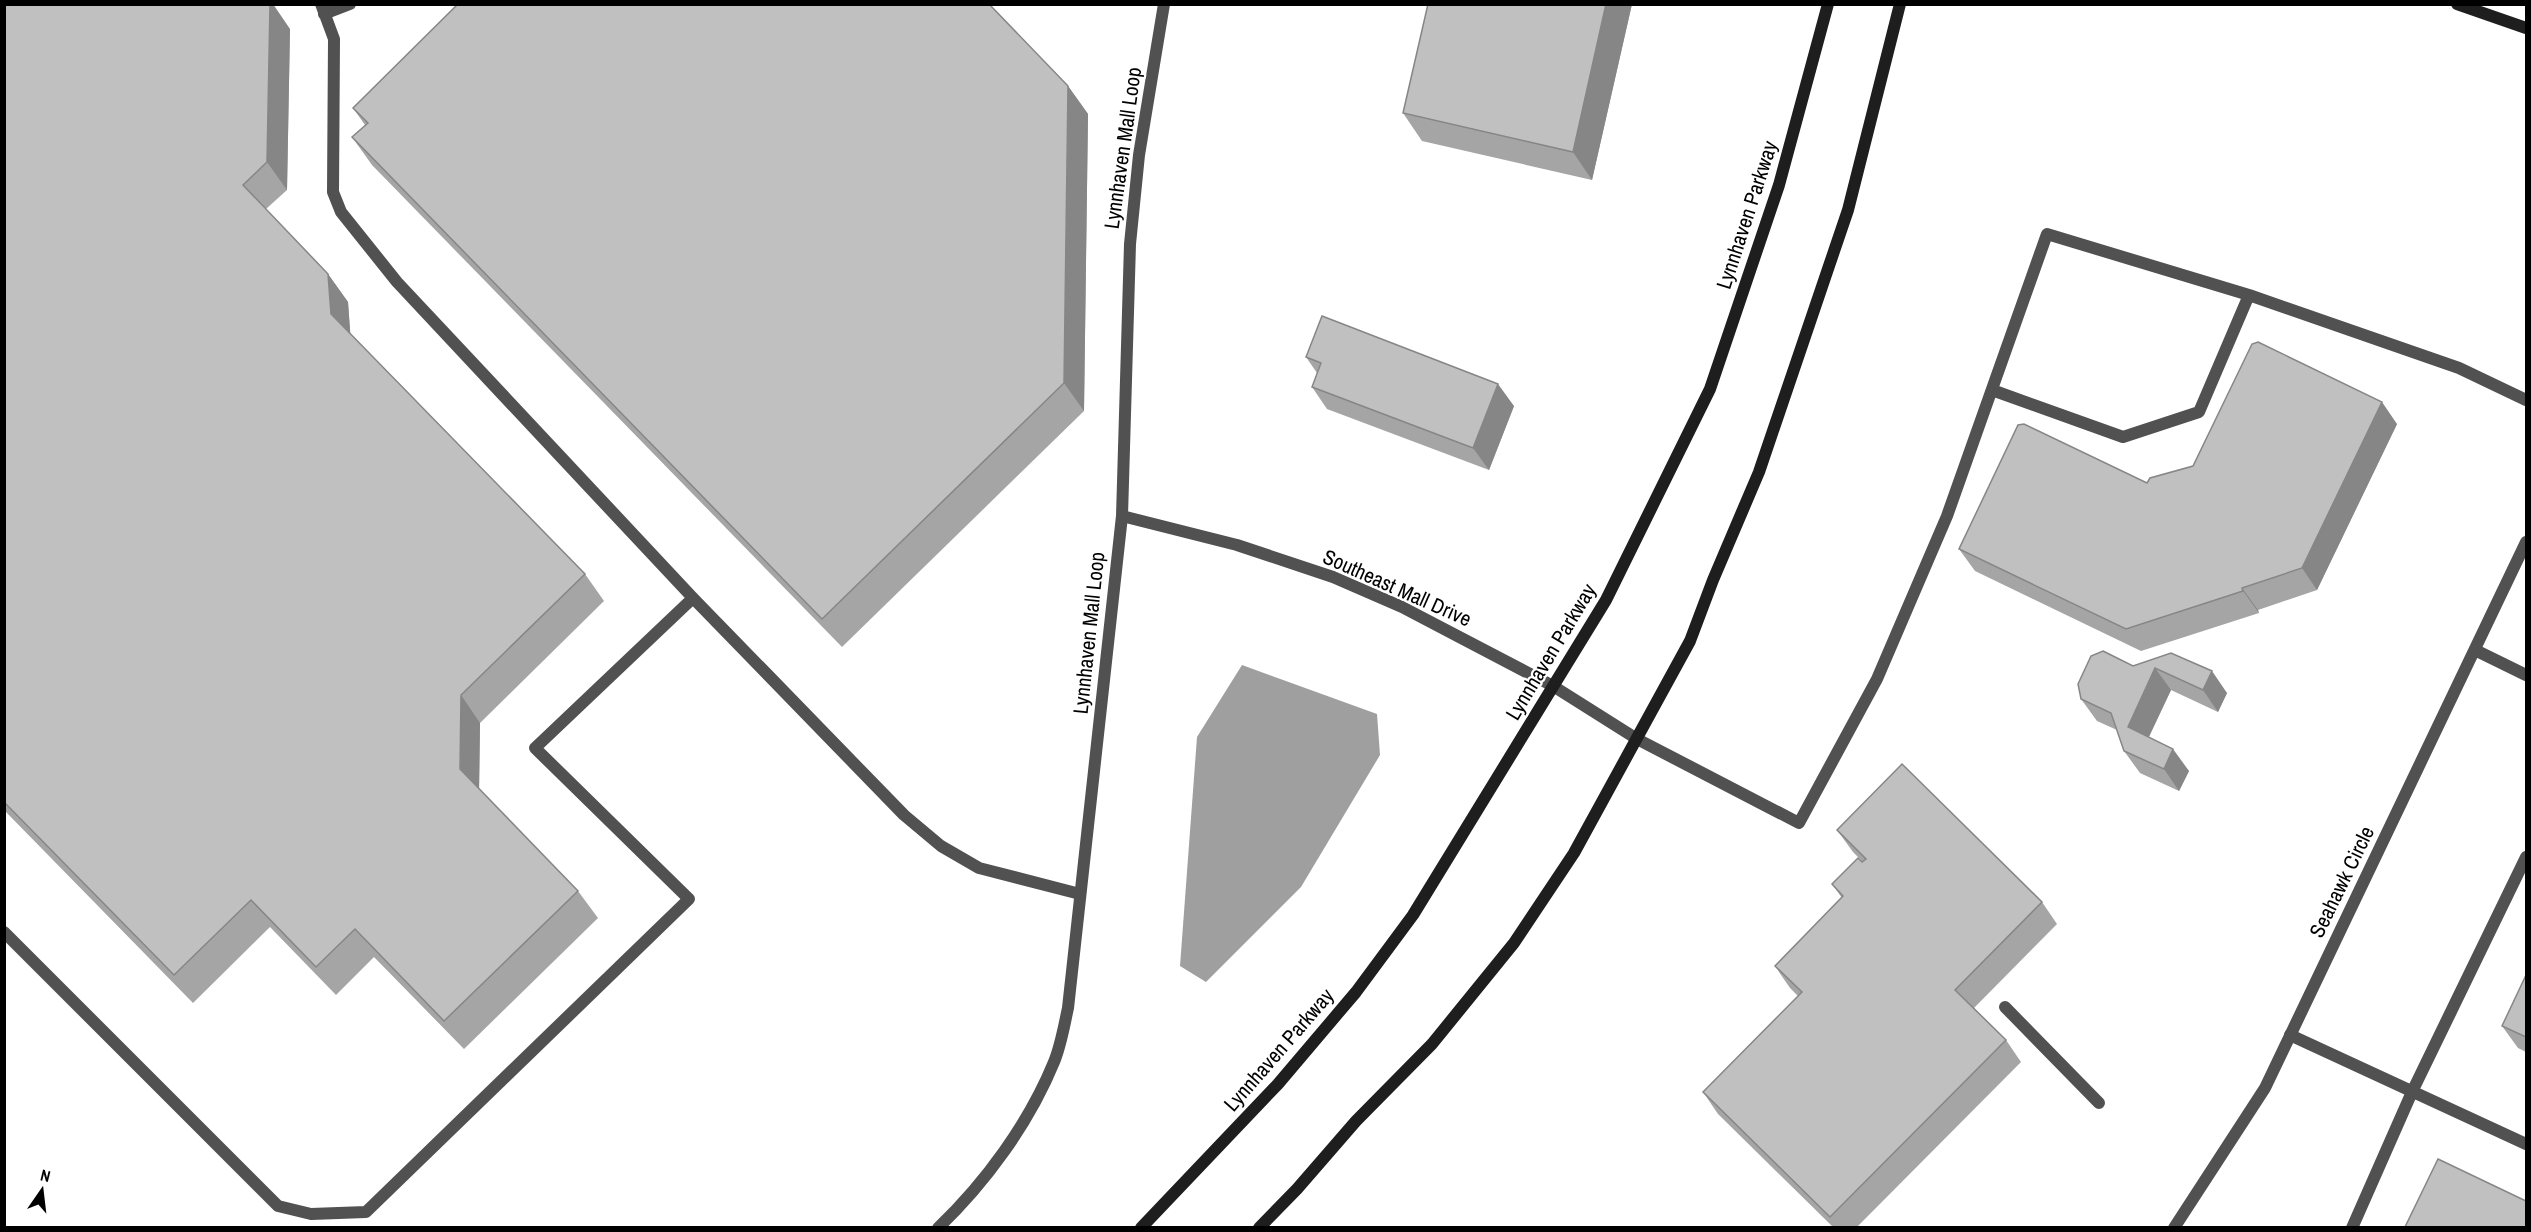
<svg xmlns="http://www.w3.org/2000/svg" width="2531" height="1232" font-family="'Archivo Narrow',sans-serif">
  <rect width="100%" height="100%" fill="#fff"/>
  <path fill="#9f9f9f" d="M1242 665 1377 714 1380 755 1301 887 1206 982 1180 966 1197 737Z"/>
  <g fill="none" stroke-linecap="round" stroke-linejoin="round">
    <path stroke="#515151" stroke-width="12" d="M321 4 334 39 333 192 341 212 397 282 693 598 904 815 941 846 979 868 1080 894
      M324 14 350 4
      M1992 390 2123 437 2199 412 2249 295
      M2475 650 2526 675
      M1637 739 1799 823 1877 679 1947 516 2047 234 2249 295 2459 368 2526 400
      M4 932 278 1206 311 1214 366 1212 689 899 535 748 693 598
      M2005 1007 2099 1103
      M2290 1035 2526 1144
      M2352 1228 2412 1092 2526 857"/>
    <path stroke="#515151" stroke-width="12" d="M1122 516 1237 545 1333 577 1402 607 1553 686 1637 739
      M938 1228C986 1182 1029 1123 1054 1062 1061 1045 1064 1026 1068 1008L1122 516 1130 244 1139 155 1164 4
      M2174 1228 2265 1088 2526 542"/>
    <path stroke="#1e1e1e" stroke-width="12" d="M2457 4 2526 28
      M1141 1228 1278 1084 1356 992 1413 915 1606 600 1710 389 1779 185 1828 4
      M1259 1228 1297 1189 1356 1121 1432 1044 1514 943 1574 853 1690 641 1713 580 1759 472 1848 210 1900 4"/>
  </g>
  <path fill="#a5a5a5" d="M4 4 290 29 287 190 266 209 328 274 348 302 350 333 585 574 604 601 480 723 479 789 578 891 598 918 464 1049 374 957 336 995 270 927 193 1003 4 810Z
    M1428 4H1632L1592 180 1422 141 1403 113Z
    M1068 86 1088 114 1084 411 842 647 372 165 352 137 365 125 353 108Z
    M1306 357 1514 406 1489 470 1327 409 1312 387 1317 373Z
    M2397 424 2317 590 2258 610 2259 613 2141 651 1975 571 1959 549 2147 483Z
    M2171 653 2227 693 2218 712 2171 690 2149 737 2189 771 2179 791 2140 773 2124 751 2117 730 2097 721 2081 699 2133 666Z
    M1837 830 2042 902 2057 924 1974 1008 2006 1040 2021 1062 1857 1227H1833L1718 1114 1703 1092 1798 996 1790 988 1775 966 1842 898 1832 884 1863 862 1853 852Z
    M2526 975V1052L2518 1048 2502 1026Z"/>
  <path fill="#868686" d="M270 4H273L290 29 287 190 267 162Z
    M1606 4H1632L1592 180 1573 152Z
    M1068 86 1088 114 1084 411 1064 383Z
    M328 274 348 302 351 342 331 314Z
    M1498 384 1514 406 1489 470 1473 448Z
    M2382 402 2397 424 2317 590 2302 568Z
    M2242 588 2258 610 2259 613 2243 591Z
    M2155 668 2171 690 2143 749 2128 727Z
    M2212 671 2227 693 2218 712 2203 690Z
    M461 695 480 723 479 797 460 769Z
    M2173 749 2189 771 2179 791 2164 769Z"/>
  <path fill="#c0c0c0" stroke="#868686" stroke-width="1.5" d="M4 4H270L267 162 243 185 328 274 331 314 585 574 461 695 460 769 578 891 444 1021 355 929 316 967 251 900 174 975 4 802Z
    M458 4H989L1068 86 1064 383 822 619 352 137 368 123 353 108Z
    M1428 4H1606L1573 152 1403 113Z
    M1322 316 1498 384 1473 448 1312 387 1321 363 1306 357Z
    M2258 342 2382 402 2302 568 2242 588 2243 591 2126 629 1959 549 2018 425 2024 424 2147 483 2150 478 2193 466 2252 344Z
    M2103 651 2133 666 2171 653 2212 671 2203 690 2155 668 2128 727 2173 749 2164 769 2124 751 2111 713 2081 699 2078 684 2091 656Z
    M1902 764 2042 902 1955 990 2006 1040 1830 1217 1703 1092 1802 992 1775 966 1843 896 1832 884 1858 858 1862 862 1866 859 1837 830Z
    M2526 975V1037L2502 1026Z
    M2438 1159 2526 1201V1227H2405Z"/>
  <g text-anchor="middle" stroke-width="4.5" stroke-linejoin="round" paint-order="stroke">
    <g font-size="21" fill="#000" stroke="#fff">
      <text transform="translate(1123 148) rotate(-82)" y="7">Lynnhaven Mall Loop</text>
      <text transform="translate(1747 215) rotate(-72)" y="7">Lynnhaven Parkway</text>
      <text transform="translate(1397 588) rotate(24)" y="7">Southeast Mall Drive</text>
      <text transform="translate(1089 633) rotate(-84)" y="7">Lynnhaven Mall Loop</text>
      <text transform="translate(1551 652) rotate(-59)" y="7">Lynnhaven Parkway</text>
      <text transform="translate(2342 882) rotate(-64)" y="7">Seahawk Circle</text>
      <text transform="translate(1279 1050) rotate(-49)" y="7">Lynnhaven Parkway</text>
    </g>
  </g>
  <rect width="2531" height="1232" fill="none" stroke="#000000" stroke-width="12"/>
  <g transform="translate(42 1190) rotate(14)" stroke="#ffffff" stroke-width="4.5" paint-order="stroke">
  <path d="M0-4.5L10 22L0 15L-10 22Z" fill="#000000"/>
  <text y="-9" font-size="16" font-weight="bold" text-anchor="middle" fill="#000000">N</text>
  </g>
</svg>
